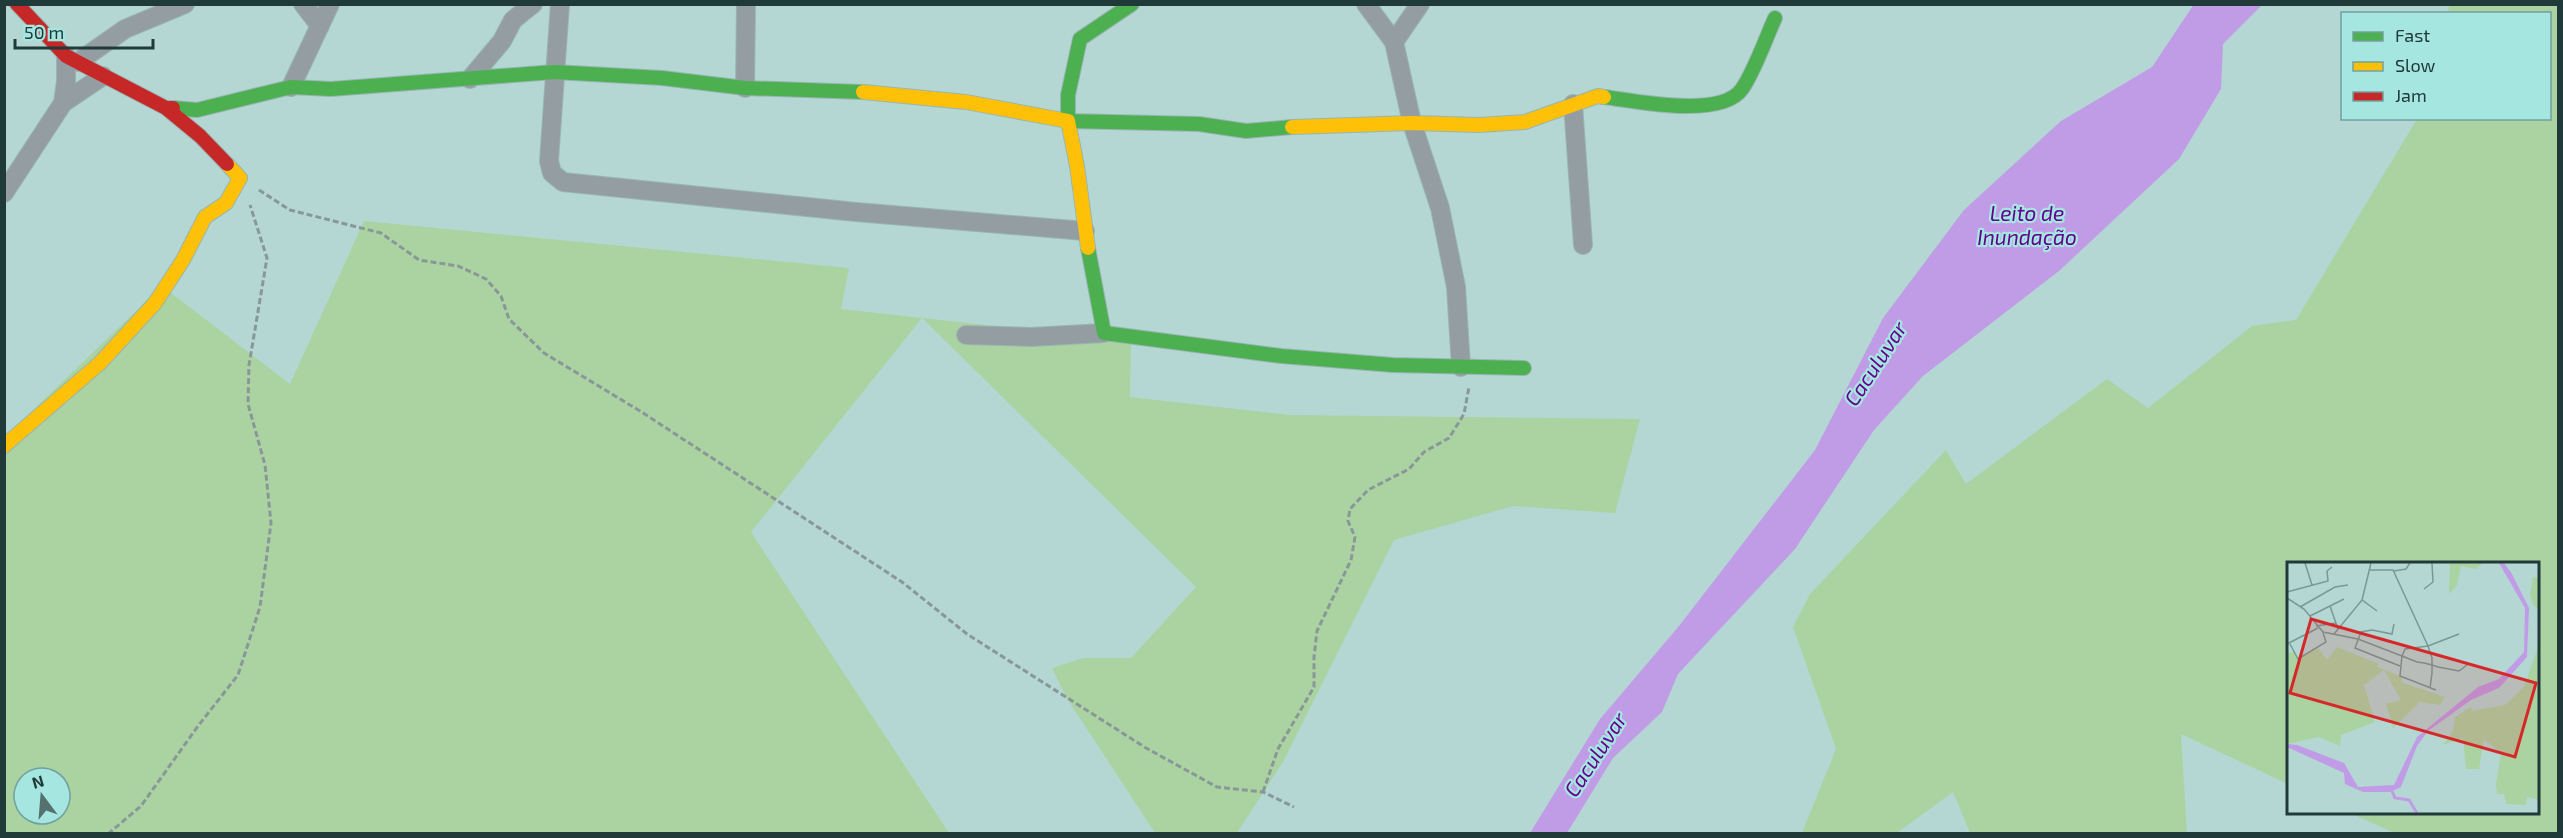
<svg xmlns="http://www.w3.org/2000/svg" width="2563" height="838" font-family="'Exo 2',sans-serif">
  <rect width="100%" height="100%" fill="#b4d7d4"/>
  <path fill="#aad3a1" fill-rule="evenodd" d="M2449 5H2558V833H2395L2350 813 2538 812V564H2288V784L2181 734 2187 833H1970L1953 792 1897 833H1802L1836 749 1793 627 1810 594 1946 450 1966 484 2107 379 2148 408 2252 326 2296 320 2417 119 2550 118V14L2448 13Z
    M364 221 849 268 841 309 1131 341 1130 397 1291 415 1640 419 1615 513 1513 506 1394 540 1283 762 1237 833H1155L1066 697 1052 668 1084 658H1131L1196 587 922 318 751 532 949 833 5 834V437L162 286 290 384ZM24 778H60V814H24Z"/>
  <path fill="#c09ce7" d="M2194 4 2262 5 2223 44 2221 89 2179 159 2059 271 1923 376 1874 430 1795 549 1678 674 1662 712 1613 758 1567 833H1530L1600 719 1679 626 1815 450 1883 318 1964 210 2061 121 2152 67Z"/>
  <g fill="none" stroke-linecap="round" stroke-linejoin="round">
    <g stroke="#99b5b3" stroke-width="20">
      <path id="street" d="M303 4 320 26
        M560 4 549 161 552 173 563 182 856 212 1085 231
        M1366 4 1394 42 1412 123 1440 208 1456 287 1461 367
        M1394 42 1420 4
        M78 62 125 29 185 4
        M470 79 502 41 513 20 533 4
        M291 87 330 4
        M745 88 746 4
        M63 103 66 81V56
        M1573 104 1583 245
        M4 193 63 103 103 76
        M966 335 1031 337 1104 333"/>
    </g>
    <g stroke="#99b5b3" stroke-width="16">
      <path id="fast" d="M1132 4 1080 39 1068 95V121L1199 124 1246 131 1292 127
        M1604 97C1636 101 1721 119 1742 89 1755 70 1765 40 1775 18
        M173 108 197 110 291 87 331 89 554 72 662 78 745 88 863 92
        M1088 248 1104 333 1281 356 1393 365 1524 368"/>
    </g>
    <g stroke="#99b5b3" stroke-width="16">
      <path id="slow" d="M863 92 966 102 1068 121 1077 166 1088 248
        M1292 127 1412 123 1479 125 1525 122 1598 96 1604 97
        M4 446 100 363 155 303 183 260 205 217 226 203 240 178 227 164"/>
    </g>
    <g stroke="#99b5b3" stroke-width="16">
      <path id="jam" d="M17 4 66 56 166 108H173
        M166 108 200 136 227 164"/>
    </g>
    <path stroke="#8a9799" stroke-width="3" stroke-dasharray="6 3" stroke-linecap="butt" d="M259 190 290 210 381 233 419 260 458 266 486 279 501 296 509 319 544 353 640 411 902 582 967 634 1146 748 1217 787 1263 792 1294 807
      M1263 792 1278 749 1314 687V657L1317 631 1351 560 1355 537 1348 521 1350 509 1368 490 1409 469 1424 452 1449 438 1464 414 1469 387
      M108 834 141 806 198 726 238 675 260 607 271 523 265 465 248 404 249 365 267 258 250 205"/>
    <use href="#street" stroke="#949da2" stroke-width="18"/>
    <use href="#fast" stroke="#4caf50" stroke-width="14"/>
    <use href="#slow" stroke="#ffc107" stroke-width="14"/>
    <use href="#jam" stroke="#c62828" stroke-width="14"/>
  </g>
  <g text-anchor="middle" stroke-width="4.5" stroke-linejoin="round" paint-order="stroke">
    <g font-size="21" font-style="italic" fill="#65008e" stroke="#a5e6e1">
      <text x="2027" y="221">Leito de<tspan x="2027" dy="24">Inundação</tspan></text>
      <text transform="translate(1876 364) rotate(-57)" y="7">Caculuvar</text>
      <text transform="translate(1596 755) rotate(-57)" y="7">Caculuvar</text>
    </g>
  </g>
  <g transform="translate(2287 562)">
    <rect width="252" height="252" fill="#b4d7d4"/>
    <path d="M163 1H195L189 7 174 4 170 23 162 32ZM246 15 252 16V47L246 43 243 32ZM252 82V238L240 235 239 243 219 242 217 232H210L209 222 214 191 197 177 192 207H179L176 176 156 183 166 169 168 155 184 145 185 149 218 143 237 125ZM50 85 92 102 90 105 115 115 114 120 158 135 153 143 133 140 106 166 99 142 114 138 97 108 77 123 88 160 54 173 53 184 32 175 0 182V91L8 90 10 96 31 86 40 98Z" fill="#aad3a1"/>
    <path d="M212 1H217L225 12 242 46 240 95 212 126 184 138 141 169 130 184 114 225 103 230H76L58 222 57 211 0 185V182L10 183 57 201 71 225 107 223 130 175 191 125 212 117 237 90 238 46Z" fill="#c09ce7"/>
    <path fill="none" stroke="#c09ce7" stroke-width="3" d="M105 229 108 236 122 238 130 251"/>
    <path fill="none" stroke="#799896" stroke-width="1.5" d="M18 1 25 23M83 8H106L141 84 172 72M107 9 119 7 123 1M137 27 146 20 145 1M0 30 41 19 40 9 45 5M0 36 17 47 36 70 71 77 115 94 113 114 149 128M75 38 84 1M43 44 51 67M13 45 48 25 61 23M23 54 57 37M107 62 105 72 85 68 74 70 68 86 113 104M29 64 49 61M47 72 75 38 90 49M0 82 31 66M3 82 11 97 39 80 36 71M143 126 145 111V96L141 84 118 87 115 94 130 100 137 101 145 103 151 105 172 109 180 103"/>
    <path fill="#d62828" fill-opacity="0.15" stroke="#d62828" stroke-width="3" d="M24 57 249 121 228 195 3 131Z"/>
    <rect width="252" height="252" fill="none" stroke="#203a39" stroke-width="3"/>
  </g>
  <rect width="2563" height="838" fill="none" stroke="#203a39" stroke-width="12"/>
  <rect x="2341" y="12" width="210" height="108" fill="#a5e6e1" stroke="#70a19e" stroke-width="1.5"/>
  <rect x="2353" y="32" width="30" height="9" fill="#4caf50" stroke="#70a19e" stroke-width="1.5"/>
  <text x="2395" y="42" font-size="18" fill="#203a39">Fast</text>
  <rect x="2353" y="62" width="30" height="9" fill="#ffc107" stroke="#70a19e" stroke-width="1.5"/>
  <text x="2395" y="72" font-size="18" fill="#203a39">Slow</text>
  <rect x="2353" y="92" width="30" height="9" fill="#c62828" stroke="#70a19e" stroke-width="1.5"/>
  <text x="2395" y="102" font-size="18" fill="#203a39">Jam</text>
  <g transform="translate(42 796) rotate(344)"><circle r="28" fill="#a5e6e1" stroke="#70a19e" stroke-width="1.5"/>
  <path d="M0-4.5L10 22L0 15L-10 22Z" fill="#54716f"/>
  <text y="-9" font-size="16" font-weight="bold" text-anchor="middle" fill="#203a39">N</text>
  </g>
  <path d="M15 39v9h138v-9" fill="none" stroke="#203a39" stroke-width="3"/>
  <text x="24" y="39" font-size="18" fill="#203a39" stroke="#a5e6e1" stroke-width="4.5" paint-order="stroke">50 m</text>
</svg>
